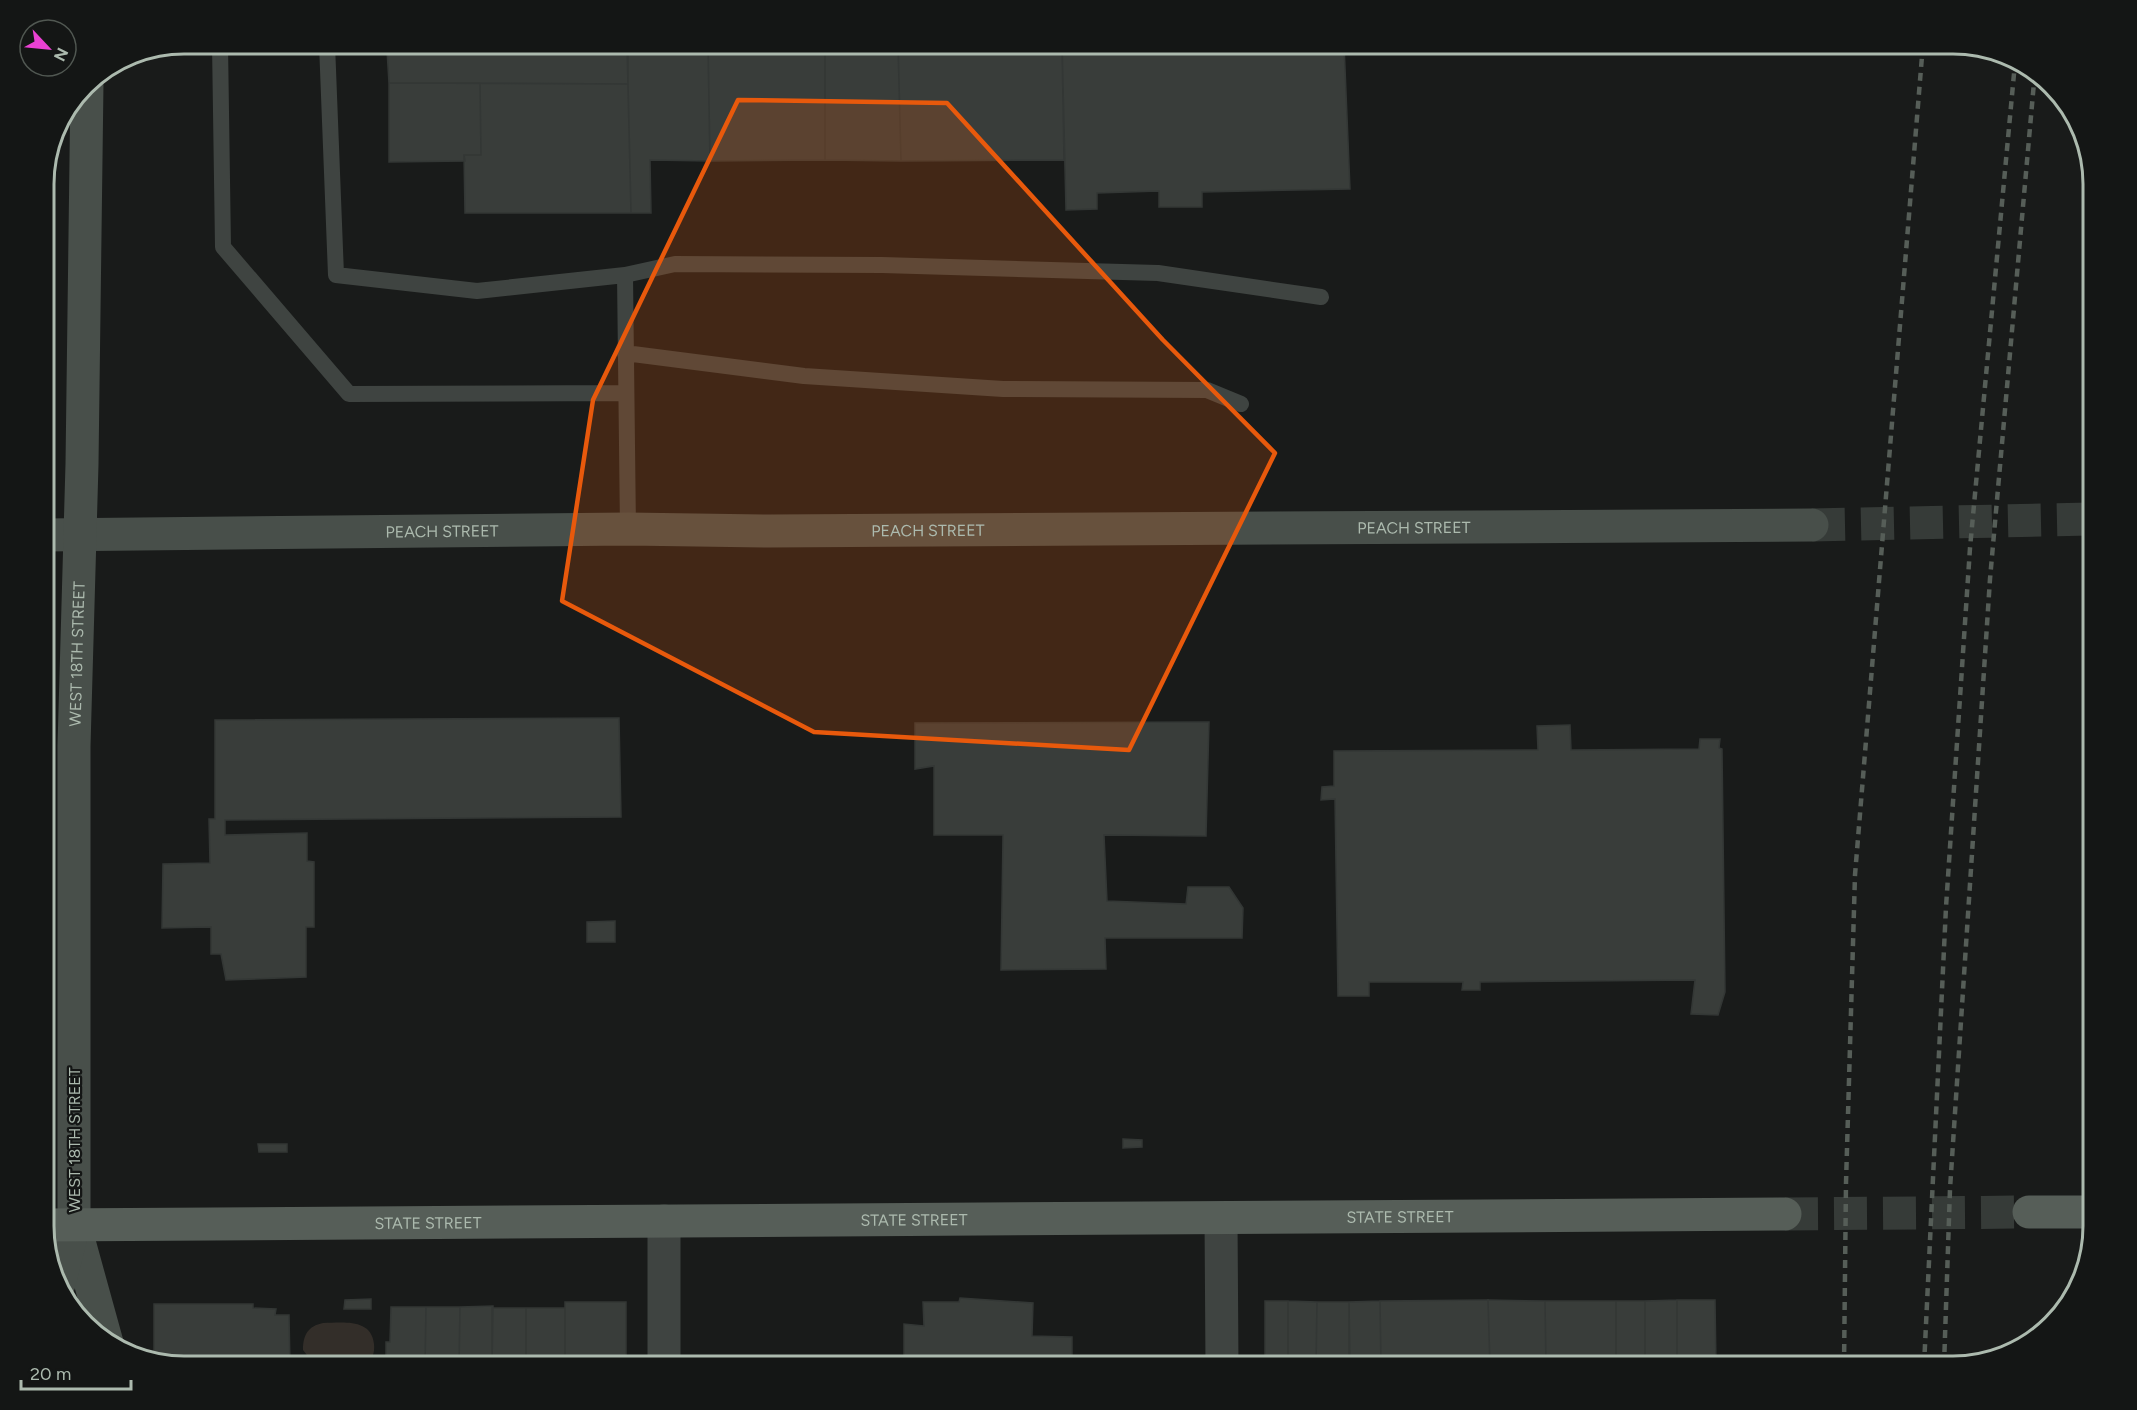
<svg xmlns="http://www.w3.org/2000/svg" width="2137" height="1410" font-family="Figtree,sans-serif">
  <rect width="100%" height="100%" fill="#191b1a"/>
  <path fill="#332e29" d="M323 1323C343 1323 371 1318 374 1344 375 1353 372 1360 366 1366 341 1367 319 1373 303 1350 303 1335 308 1326 323 1323Z"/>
  <path fill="#393d3a" stroke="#333735" stroke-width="1.5" d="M387 44H627L628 49 387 50Z
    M627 44H708L710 161 650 160 651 213H631Z
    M708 44H825V160L710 161Z
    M825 44H898L901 161 825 160Z
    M898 44H1062L1064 160 901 161Z
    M1062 44H1344L1350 189 1202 192V207H1159V191L1097 193V209L1066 210Z
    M628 49V84L389 83 387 50Z
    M389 83H480L481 155H464L465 161 389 162Z
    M480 83 628 84 631 213H465L464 155H481Z
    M2093 339V464H2083L2092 356Z
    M619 718 621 817 225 820V835L307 833V861L314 862V927H306V977L226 980 221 954H211V927L162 928 163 864 210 863 209 819H215V720Z
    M1209 722 1206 836 1104 835 1107 901 1186 904 1188 887H1229L1243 908 1242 938H1105L1106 969 1001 970 1003 835H934V766L915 769V723Z
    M1570 725 1571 750 1699 749 1700 739H1720L1719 748 1722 749 1725 992 1718 1015 1691 1014 1695 980 1480 982V990H1462L1463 982H1369V996H1338L1335 799 1321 800 1322 787 1334 786V751L1538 750 1537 726Z
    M615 921V942H587V922Z
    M1123 1139 1142 1140V1147L1123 1148Z
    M258 1144H287V1152H259Z
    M960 1298 1033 1303 1032 1336 1072 1337V1366H904V1324L924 1326 923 1302H959Z
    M371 1299V1309H344L345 1300Z
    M1488 1300 1545 1301 1546 1366H1490Z
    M1488 1300 1490 1366H1381L1380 1301Z
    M1677 1300H1715L1716 1366H1677Z
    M1677 1300V1366H1645V1301Z
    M1265 1301H1288V1366H1265Z
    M1288 1301 1317 1302 1316 1366H1288Z
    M1380 1301 1381 1366H1350L1349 1302Z
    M1545 1301H1616V1366H1546Z
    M1616 1301H1645V1366H1616Z
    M565 1302H626V1366H565Z
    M1317 1302H1349V1366H1316Z
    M154 1304H253V1308L276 1309 275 1315H289L290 1366H184L154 1357Z
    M493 1306 492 1366H459L460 1307Z
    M391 1307H426L425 1366H386V1342H390Z
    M426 1307H460L459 1366H425Z
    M492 1308H526V1366H492Z
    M526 1308H565V1366H526Z"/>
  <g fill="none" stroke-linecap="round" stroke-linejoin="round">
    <path stroke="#363b38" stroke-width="33" stroke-dasharray="33 16" stroke-linecap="butt" d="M1812 525 2093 519"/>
    <path stroke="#363b38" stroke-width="33" stroke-dasharray="33 16" stroke-linecap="butt" d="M1785 1214 2029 1212"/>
    <path stroke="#3f4441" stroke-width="16" d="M220 44 223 247 349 394 626 393
      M327 44 336 275 477 291 625 275 628 529
      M625 275 675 264 882 265 1158 273 1321 297
      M625 353 804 376 1003 389 1207 390 1241 404"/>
    <path stroke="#3f4441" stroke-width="33" d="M1221 1218 1222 1366
      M664 1221V1366"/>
    <g stroke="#484f4a" stroke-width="33">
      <path id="s1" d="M44 535 628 529 770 531 1812 525"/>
      <path d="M75 1227 107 1343"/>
      <path id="s2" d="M59 1284 74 1225V746L82 464 87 83"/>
    </g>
    <g stroke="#565e58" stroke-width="33">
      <path d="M2029 1212H2093"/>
      <path id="s3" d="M44 1225 1785 1214"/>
    </g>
    <path stroke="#565e58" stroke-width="4.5" stroke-dasharray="8 6" stroke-linecap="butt" d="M1844 1366 1846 1183 1855 875 1923 44
      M1924 1366 1946 907 1970 548 2015 63
      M1944 1366 1950 1189 1990 579 2035 71"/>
  </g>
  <path fill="#e8590c" fill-opacity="0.2" stroke="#e8590c" stroke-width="4.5" stroke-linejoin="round" d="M738 100 947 103 1163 340 1275 453 1129 750 814 732 562 601 593 400Z"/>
  <g text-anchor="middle" stroke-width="4.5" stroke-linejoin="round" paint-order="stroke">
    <g font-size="16" fill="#acbaae" stroke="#141615">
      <text dy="6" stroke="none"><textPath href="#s1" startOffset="1370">PEACH STREET</textPath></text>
      <text dy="6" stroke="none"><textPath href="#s1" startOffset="884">PEACH STREET</textPath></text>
      <text dy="6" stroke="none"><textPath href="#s1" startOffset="398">PEACH STREET</textPath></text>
      <text dy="6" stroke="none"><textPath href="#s2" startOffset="632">WEST 18TH STREET</textPath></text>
      <text transform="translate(74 1140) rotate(-90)" y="6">WEST 18TH STREET</text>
      <text dy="6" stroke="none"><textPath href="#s3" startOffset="1356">STATE STREET</textPath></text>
      <text dy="6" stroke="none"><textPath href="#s3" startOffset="870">STATE STREET</textPath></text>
      <text dy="6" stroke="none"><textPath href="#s3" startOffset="384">STATE STREET</textPath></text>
    </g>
  </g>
  <path d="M0 0H2137V1410H0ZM184 54H1953A130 130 0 0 1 2083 184V1226A130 130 0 0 1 1953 1356H184A130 130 0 0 1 54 1226V184A130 130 0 0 1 184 54Z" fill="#141615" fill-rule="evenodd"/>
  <path fill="none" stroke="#acbaae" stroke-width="3" d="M184 54H1953A130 130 0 0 1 2083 184V1226A130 130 0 0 1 1953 1356H184A130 130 0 0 1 54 1226V184A130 130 0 0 1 184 54Z"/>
  <g transform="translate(48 48) rotate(116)"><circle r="28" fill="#141615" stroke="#515852" stroke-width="1.5"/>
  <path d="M0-4.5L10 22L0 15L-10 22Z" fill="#ea41d3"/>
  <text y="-9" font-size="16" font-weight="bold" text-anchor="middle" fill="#acbaae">N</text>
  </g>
  <path d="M21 1380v9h110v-9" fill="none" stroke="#acbaae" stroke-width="3"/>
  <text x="30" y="1380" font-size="18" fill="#acbaae" stroke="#141615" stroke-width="4.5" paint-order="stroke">20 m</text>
</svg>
